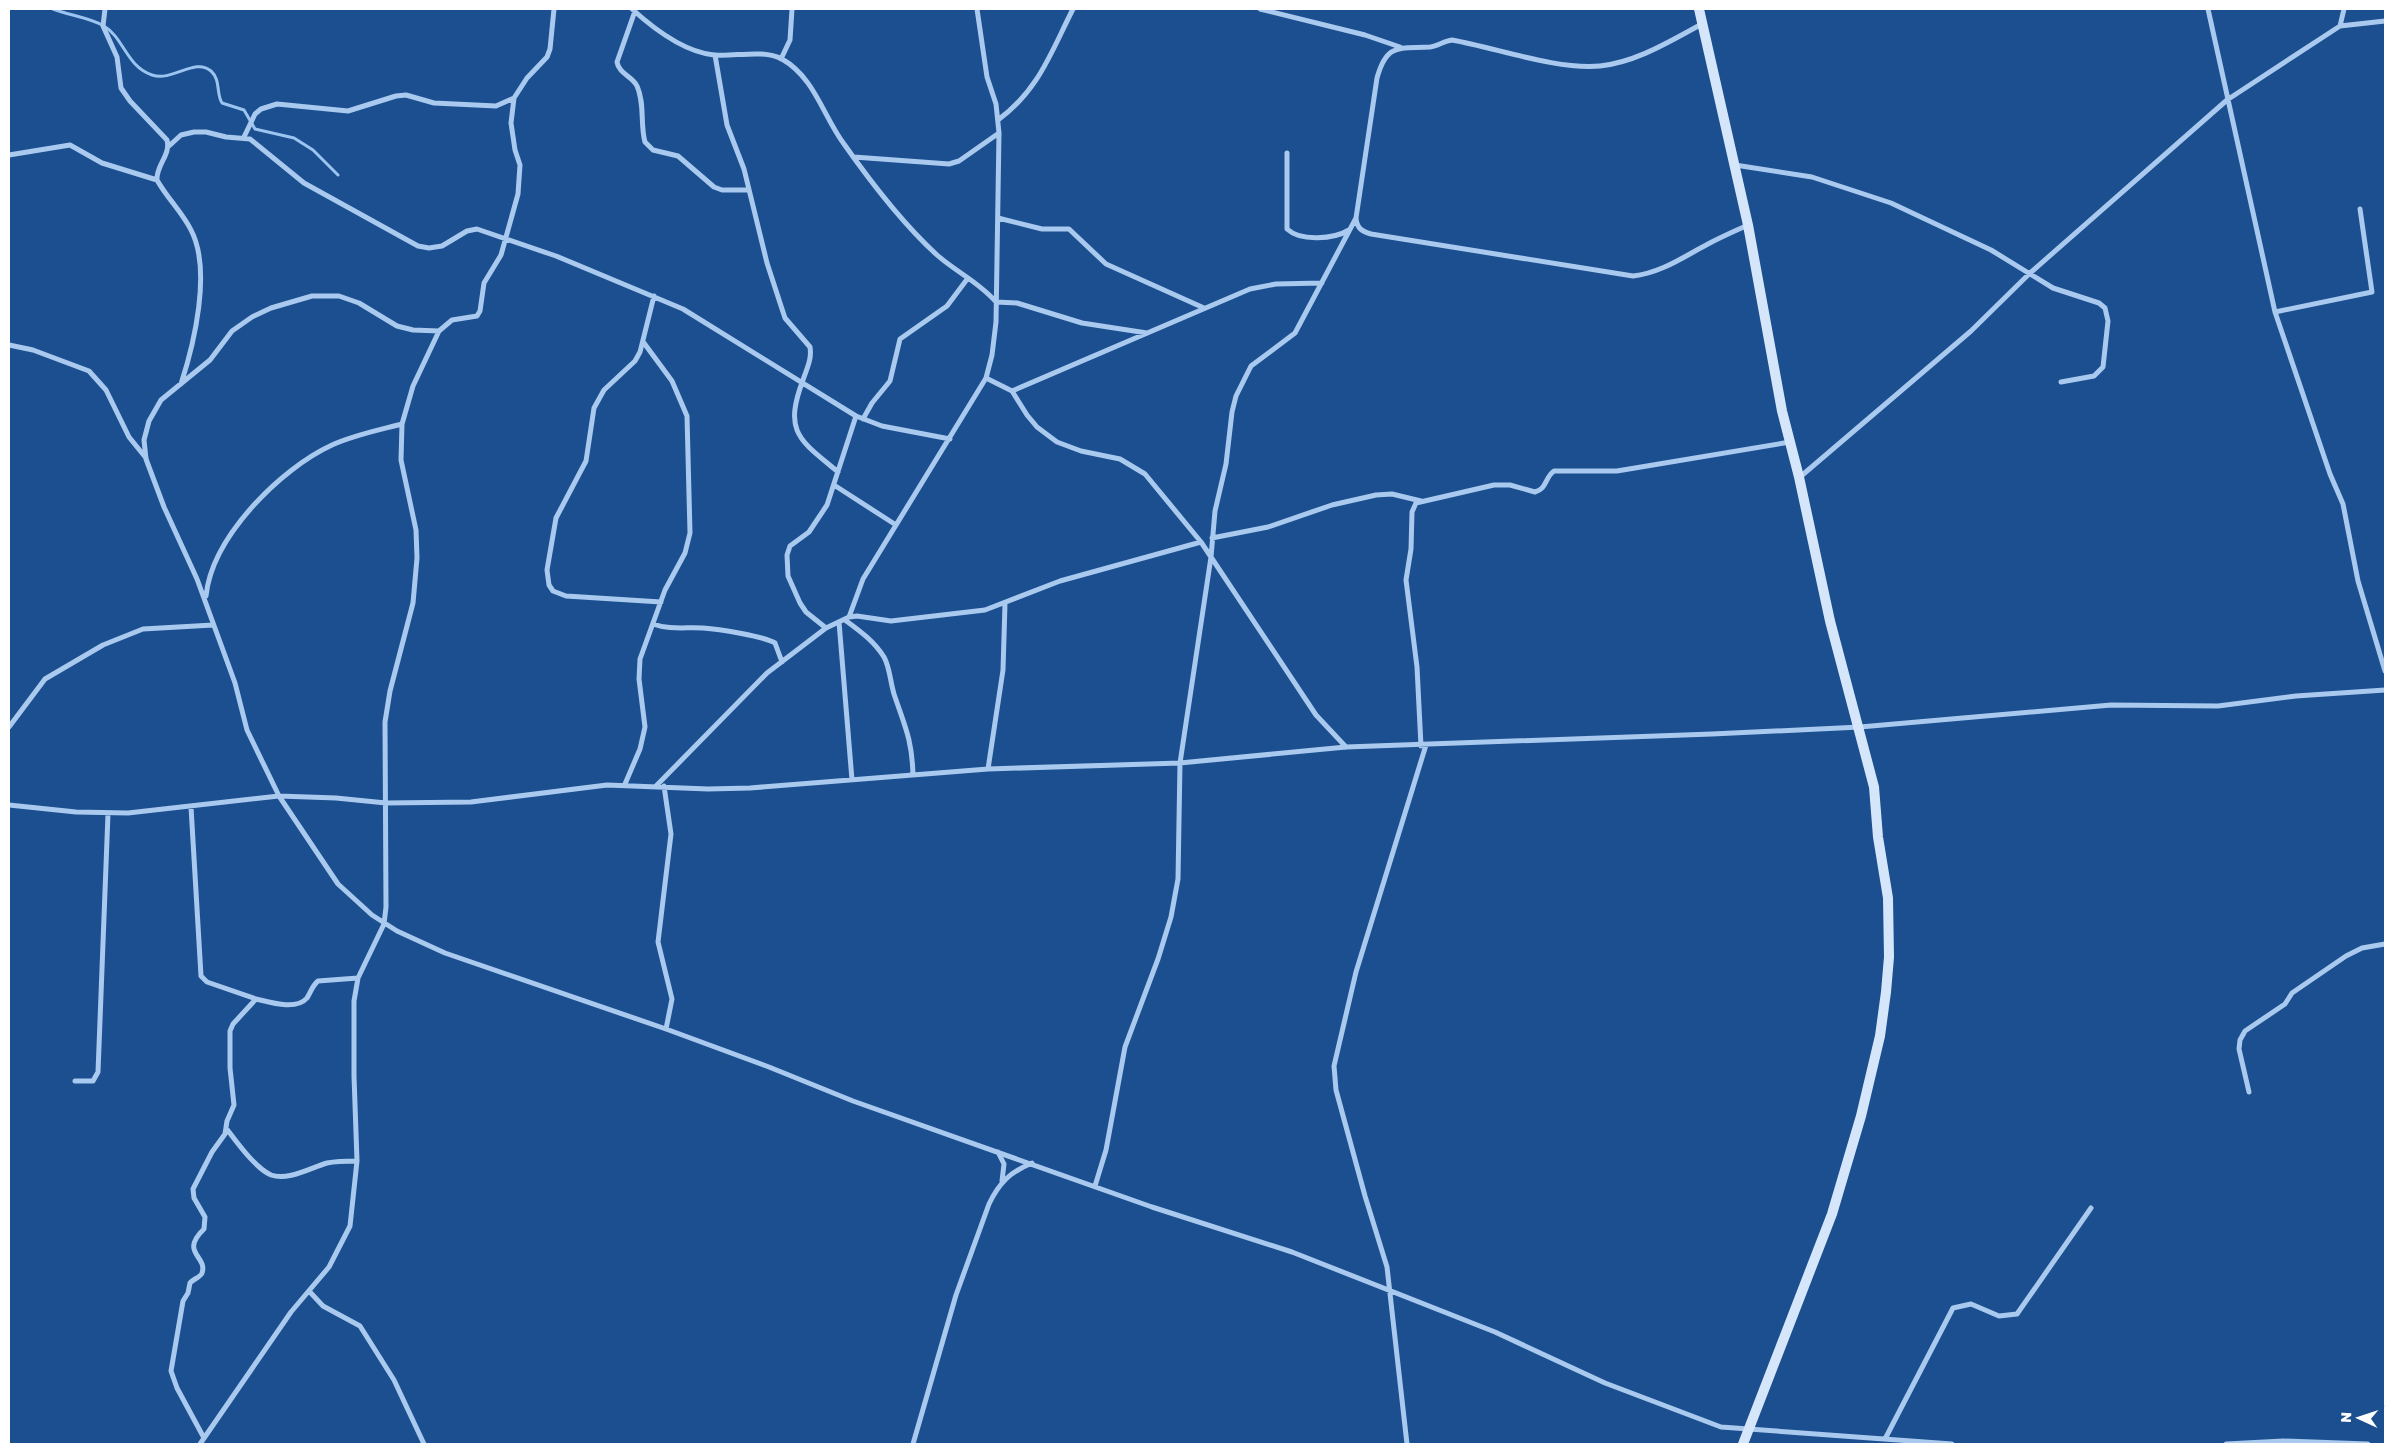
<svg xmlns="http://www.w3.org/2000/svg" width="2394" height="1453" font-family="'Golos Text',sans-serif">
  <rect width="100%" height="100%" fill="#1b4f8f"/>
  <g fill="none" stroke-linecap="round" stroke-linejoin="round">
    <path stroke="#9cc4f0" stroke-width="3" d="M53 9C68 15 91 18 104 26 124 38 126 66 152 75 173 82 195 57 211 71 221 80 216 94 222 103L244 110 255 129 294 138 313 150 338 175"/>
    <path stroke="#a9c9ee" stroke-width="5" d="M105 9 103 26 117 57 121 88 130 101 167 140C171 155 156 165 157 180 167 198 182 212 191 230 212 270 194 344 181 384
      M632 9C654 29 684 52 714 55 735 57 762 49 782 59 815 78 823 116 844 144 870 181 903 224 937 255 956 272 979 282 996 302L1017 303 1082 323 1147 333
      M1260 9 1365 35 1400 47
      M2208 9 2275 312 2330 474 2343 504 2358 581 2385 671
      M635 11 617 62C619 74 632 76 637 86 645 103 640 125 645 142L653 150 678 156 714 187 722 190H749
      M1702 24C1670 41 1637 62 1600 66 1556 70 1497 48 1452 40 1444 41 1438 46 1430 47 1400 49 1387 42 1377 78L1356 218C1357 228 1361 231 1371 234L1633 276C1661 273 1683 257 1708 244 1721 237 1735 231 1748 225
      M2340 26 2344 9
      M715 55 727 125 744 169 767 263 782 309 785 318 810 347C812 359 807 368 803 380 783 433 800 440 838 472
      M781 59 790 40 792 9
      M998 120C1039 90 1051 52 1073 9
      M244 137 255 114 261 109 277 104 348 111 396 96 406 95 434 103 496 106 514 98
      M169 146 181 135 194 132H206L226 137 250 139 304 183 418 246 429 248 442 246 467 231 477 229 556 256 683 309 856 416 882 426 950 439
      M1287 153V229C1301 242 1334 239 1349 230
      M9 155 70 145 102 163 157 180
      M854 157 949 164 959 161 999 133
      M1735 165 1812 177 1891 203 1991 250 2053 288 2099 303 2105 308 2108 321 2103 367 2094 376 2061 382
      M998 218 1042 229H1069L1106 264 1204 308
      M654 296 640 352 635 361 604 390 594 408 586 461 556 518 547 570 549 585 553 591 566 596 661 602
      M2275 312 2372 292 2360 209
      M439 331 413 330 397 326 359 303 339 296H312L271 308 252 317 232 331 210 360 161 400 149 421 144 440 146 459 164 507 197 579 235 683 247 730 279 796 338 884 372 915 397 931 445 953 666 1029 769 1067 853 1101 1152 1207 1292 1252 1495 1332 1605 1383 1721 1427 1952 1444
      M9 345 33 350 89 371 106 390 129 437 146 458
      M986 378 1012 391 1027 415 1037 427 1057 442 1081 451 1120 459 1145 474 1201 542 1316 715 1346 747
      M1012 391 1250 289 1276 284 1322 283
      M863 419 872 403 890 381 900 339 947 306 968 278
      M1800 477 1971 331 2029 274 2227 100 2340 26 2385 21
      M834 485 896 525
      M1212 538 1268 527 1332 505 1376 495 1392 494 1421 501
      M206 596C212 537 280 469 332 445 354 435 379 430 402 424
      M849 617 857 616 891 621 985 610 1060 581 1201 542
      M845 620C860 631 874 641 884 657 890 668 890 681 894 694 905 727 912 739 913 775
      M839 622 852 780
      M653 624C669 630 686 627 703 628 718 629 763 636 775 643L782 662
      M826 628 806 612 800 603 788 576 787 555 790 546 809 532 827 505 856 416
      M9 727 45 679 103 645 143 629 213 625
      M1421 746 1417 667 1406 580 1411 549 1412 512 1416 503 1494 485H1510L1535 492C1547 489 1545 477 1554 471H1617L1790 442
      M988 769 1003 670 1005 604
      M625 784 640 749 645 727 639 679 640 659 665 590 685 553 690 533 687 416 672 381 644 343
      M656 786 767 673 826 628 849 617 863 579 986 378 992 355 996 322 999 133 996 104 987 77 977 9
      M664 786 671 834 658 942 672 999 666 1029
      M9 805 76 812 128 813 279 796 336 798 386 803 471 802 607 785 708 789 750 788 988 769 1180 763 1346 747 1712 734 1860 727 2111 705 2218 706 2296 696 2385 690
      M191 807 201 976 207 982 256 999 233 1024 230 1031V1068L234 1105 227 1121 225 1134 212 1152 193 1189 194 1198 205 1217 204 1229C179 1253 208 1256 202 1273 201 1277 193 1279 190 1283L188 1293 183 1301 171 1371 177 1388 204 1438
      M256 999C269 1002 296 1011 307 998 311 992 312 986 318 981L358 978
      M75 1081H93L98 1072 108 814
      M2249 1092 2239 1049 2240 1040 2245 1031 2285 1004 2292 993 2346 956 2362 948 2385 944
      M226 1128C236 1141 255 1168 271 1175 288 1181 310 1168 327 1163 337 1161 347 1161 357 1161
      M998 1152 1004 1164 1002 1181
      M1095 1186 1106 1150 1125 1047 1158 959 1171 917 1178 879 1180 763 1211 557 1215 511 1226 464 1232 412 1236 396 1251 366 1295 333 1356 218
      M309 1291 323 1306 360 1326 394 1380 424 1444
      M1885 1439 1953 1308 1971 1304 1999 1316 2017 1314 2091 1208
      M200 1444 291 1312 329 1267 350 1226 357 1161 354 1076V1001L358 978 384 924 386 907 385 722 390 691 413 603 417 558 416 530 401 460 402 424 413 386 439 331 452 320 477 316 480 311 484 283 501 255 518 194 520 165 515 150 511 123 514 98 527 78 547 57 550 49 554 9
      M913 1444 956 1295 989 1204C999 1183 1010 1172 1032 1163
      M1407 1444 1387 1267 1365 1196 1336 1090 1334 1066 1356 972 1426 745
      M2226 1444 2283 1441 2368 1444"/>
    <path stroke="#d6e6fa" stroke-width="10" d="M1699 9 1748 225 1782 411 1799 477 1830 621 1874 787 1878 837 1888 898 1889 957 1886 992 1880 1036 1861 1116 1832 1214 1743 1444"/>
  </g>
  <rect width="2394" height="1453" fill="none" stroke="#ffffff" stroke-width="20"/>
  <g transform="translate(2359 1418) rotate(273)" stroke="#1b4f8f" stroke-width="4" paint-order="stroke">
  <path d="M0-4L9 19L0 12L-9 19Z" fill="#ffffff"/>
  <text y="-8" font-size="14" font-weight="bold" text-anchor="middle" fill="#ffffff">N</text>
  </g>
</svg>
